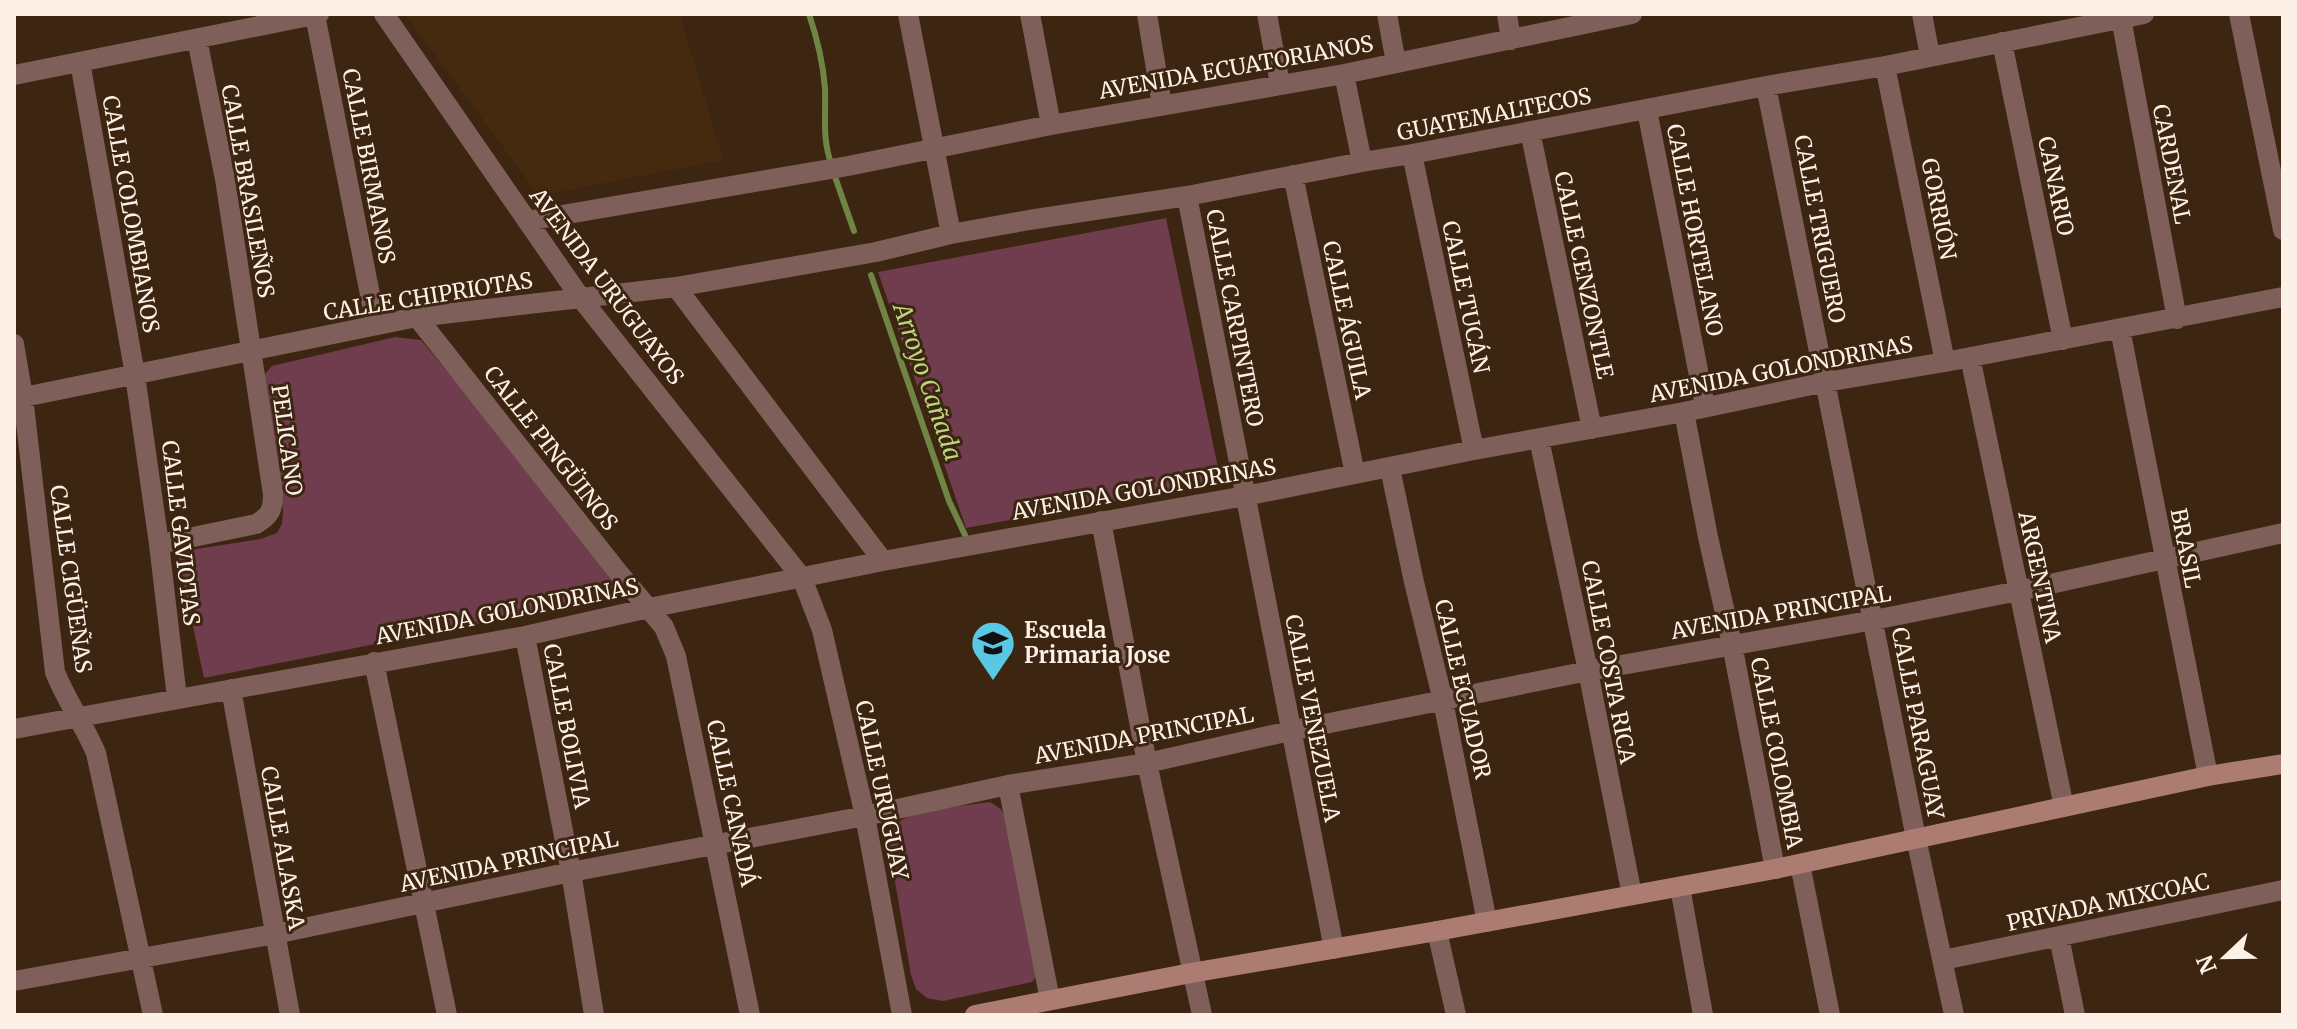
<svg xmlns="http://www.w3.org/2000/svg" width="2297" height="1029" font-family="Merriweather,serif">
  <rect width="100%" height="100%" fill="#3c2511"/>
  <path fill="#452a0f" d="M405 14H680L723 160 539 196Z"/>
  <path fill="#6f3d4d" d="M1166 218 1221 482 966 528 878 272Z
    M395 337 421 340 515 454 609 561 624 595 204 678 177 552 260 539 277 533 282 524 283 510 264 375 272 366Z
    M990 802 1001 809 1008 823 1037 975 1032 982 943 1001 927 998 916 989 911 975 888 841C891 832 894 825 902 820 914 811 973 804 990 802Z"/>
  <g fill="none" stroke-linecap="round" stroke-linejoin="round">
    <path stroke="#708445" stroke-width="6" d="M809 14C817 38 823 62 825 88 826 115 822 138 831 163
      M834 174 854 231
      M871 275 949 501 965 535"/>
    <path stroke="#7e5f59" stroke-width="20" d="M384 14 580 297 802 578 822 630 865 816 902 1015
      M908 14 951 234
      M1030 14 1051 125
      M1147 14 1162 105
      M1267 14 1280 84
      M1387 14 1396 63
      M1507 14 1511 40
      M1922 14 1930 56
      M2239 14 2283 230
      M315 15 376 325
      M2121 18 2177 319
      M2002 42 2063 340
      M80 62 135 375 159 544 177 698
      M1885 66 1945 362
      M1344 74 1362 162
      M14 75 319 14
      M1766 86 1916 838 1954 1015
      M1647 110 1705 406
      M1530 131 1592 429
      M1412 154 1474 450
      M1293 175 1355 474
      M1187 196 1334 949
      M527 221 848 166 1051 125 1344 74 1632 14
      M676 287 883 561
      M417 317 617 571 664 627 676 656 750 1015
      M2120 329 2208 776
      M14 344 23 397 55 672C66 700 84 725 96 753L153 1015
      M1970 357 2064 807
      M14 399 417 317 676 287 876 252 951 234 1029 220 1187 196 1362 162 1412 154 1766 86 1885 66 2144 14
      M1684 412 1708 537 1732 644 1775 869
      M1539 439 1588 671 1632 895
      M1390 468 1414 582 1443 701 1487 922
      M1101 521 1147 763 1202 1015
      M159 544 256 524C270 516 273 510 273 494L225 179 197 39
      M525 636 571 872 594 1015
      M374 662 447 1015
      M231 689 290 1015
      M14 729 525 636 649 608 883 561 1245 496 1474 450 1684 412 1826 382 1945 362 2283 297
      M1008 785 1050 1000
      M1800 864 1830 1015
      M1680 887 1703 1015
      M1437 931 1456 1015
      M2059 937 2075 1015
      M1943 960 2283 890
      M14 981 275 934 571 872 865 816 1008 785 1147 763 1290 731 1588 671 1874 620 2018 591 2283 533"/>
    <path stroke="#ac7c73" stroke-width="20" d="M975 1015 1191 973 1437 931 1775 869 2208 776 2283 764"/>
  </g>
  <defs>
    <g id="school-pin" transform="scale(2.3)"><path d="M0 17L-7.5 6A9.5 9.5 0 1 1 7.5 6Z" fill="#58c8e4" stroke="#3c2511"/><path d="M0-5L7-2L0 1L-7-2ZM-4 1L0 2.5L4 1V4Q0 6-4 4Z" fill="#111"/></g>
  </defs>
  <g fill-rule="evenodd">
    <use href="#school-pin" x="993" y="643"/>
  </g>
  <g text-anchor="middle" stroke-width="6" stroke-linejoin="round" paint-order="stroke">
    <g font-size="22" fill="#fdf1e7" stroke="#3c2511">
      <text transform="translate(1236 67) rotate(-10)" y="8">AVENIDA ECUATORIANOS</text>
      <text transform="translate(1494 114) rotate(-11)" y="8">GUATEMALTECOS</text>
      <text transform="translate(2172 164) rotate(79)" y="8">CARDENAL</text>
      <text transform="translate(369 166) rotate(79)" y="8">CALLE BIRMANOS</text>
      <text transform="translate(2056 186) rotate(78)" y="8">CANARIO</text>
      <text transform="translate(248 191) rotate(80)" y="8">CALLE BRASILEÑOS</text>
      <text transform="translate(1939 209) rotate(79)" y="8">GORRIÓN</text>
      <text transform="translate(131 214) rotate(80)" y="8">CALLE COLOMBIANOS</text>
      <text transform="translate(1820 229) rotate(79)" y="8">CALLE TRIGUERO</text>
      <text transform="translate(1695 230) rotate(79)" y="8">CALLE HORTELANO</text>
      <text transform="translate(1584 275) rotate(78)" y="8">CALLE CENZONTLE</text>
      <text transform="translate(607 286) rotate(53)" y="8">AVENIDA URUGUAYOS</text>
      <text transform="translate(428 296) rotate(-9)" y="8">CALLE CHIPRIOTAS</text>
      <text transform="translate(1466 297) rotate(78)" y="8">CALLE TUCÁN</text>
      <text transform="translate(1235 318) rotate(79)" y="8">CALLE CARPINTERO</text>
      <text transform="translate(1347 320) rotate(78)" y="8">CALLE ÁGUILA</text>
      <text transform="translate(1781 369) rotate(-11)" y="8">AVENIDA GOLONDRINAS</text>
      <text transform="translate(287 440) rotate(82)" y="8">PELICANO</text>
      <text transform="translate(551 448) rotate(52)" y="8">CALLE PINGÜINOS</text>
      <text transform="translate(1144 489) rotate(-10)" y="8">AVENIDA GOLONDRINAS</text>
      <text transform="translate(181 533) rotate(83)" y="8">CALLE GAVIOTAS</text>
      <text transform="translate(2186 548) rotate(79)" y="8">BRASIL</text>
      <text transform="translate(2040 577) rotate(78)" y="8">ARGENTINA</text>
      <text transform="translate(71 579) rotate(82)" y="8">CALLE CIGÜEÑAS</text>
      <text transform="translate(507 611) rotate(-11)" y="8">AVENIDA GOLONDRINAS</text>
      <text transform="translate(1781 612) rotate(-10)" y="8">AVENIDA PRINCIPAL</text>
      <text transform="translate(1609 662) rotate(79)" y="8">CALLE COSTA RICA</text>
      <text transform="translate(1463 689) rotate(77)" y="8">CALLE ECUADOR</text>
      <text transform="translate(1313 718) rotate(79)" y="8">CALLE VENEZUELA</text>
      <text transform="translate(1918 723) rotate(79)" y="8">CALLE PARAGUAY</text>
      <text transform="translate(567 726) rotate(79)" y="8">CALLE BOLIVIA</text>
      <text transform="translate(1144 735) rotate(-11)" y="8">AVENIDA PRINCIPAL</text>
      <text transform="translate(1777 753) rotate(79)" y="8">CALLE COLOMBIA</text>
      <text transform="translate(882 790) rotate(78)" y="8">CALLE URUGUAY</text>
      <text transform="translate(732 803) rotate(78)" y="8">CALLE CANADÁ</text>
      <text transform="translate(283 848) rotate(80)" y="8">CALLE ALASKA</text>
      <text transform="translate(509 861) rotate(-12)" y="8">AVENIDA PRINCIPAL</text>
      <text transform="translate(2108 902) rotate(-12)" y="8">PRIVADA MIXCOAC</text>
    </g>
    <g font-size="22" font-weight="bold" fill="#fdf1e7" stroke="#3c2511" text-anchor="start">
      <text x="1024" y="638">Escuela<tspan x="1024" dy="25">Primaria Jose</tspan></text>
    </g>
    <g font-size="24" font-style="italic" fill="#bad77d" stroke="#3c2511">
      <text transform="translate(927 382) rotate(71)" y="8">Arroyo Cañada</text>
    </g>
  </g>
  <rect width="2297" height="1029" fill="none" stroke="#fdf1e7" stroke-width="32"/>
  <g transform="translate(2225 957) rotate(248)" stroke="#3c2511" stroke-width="6" paint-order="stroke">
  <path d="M0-6L14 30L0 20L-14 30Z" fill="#fdf1e7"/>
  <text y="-12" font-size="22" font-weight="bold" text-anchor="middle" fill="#fdf1e7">N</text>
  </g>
</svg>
